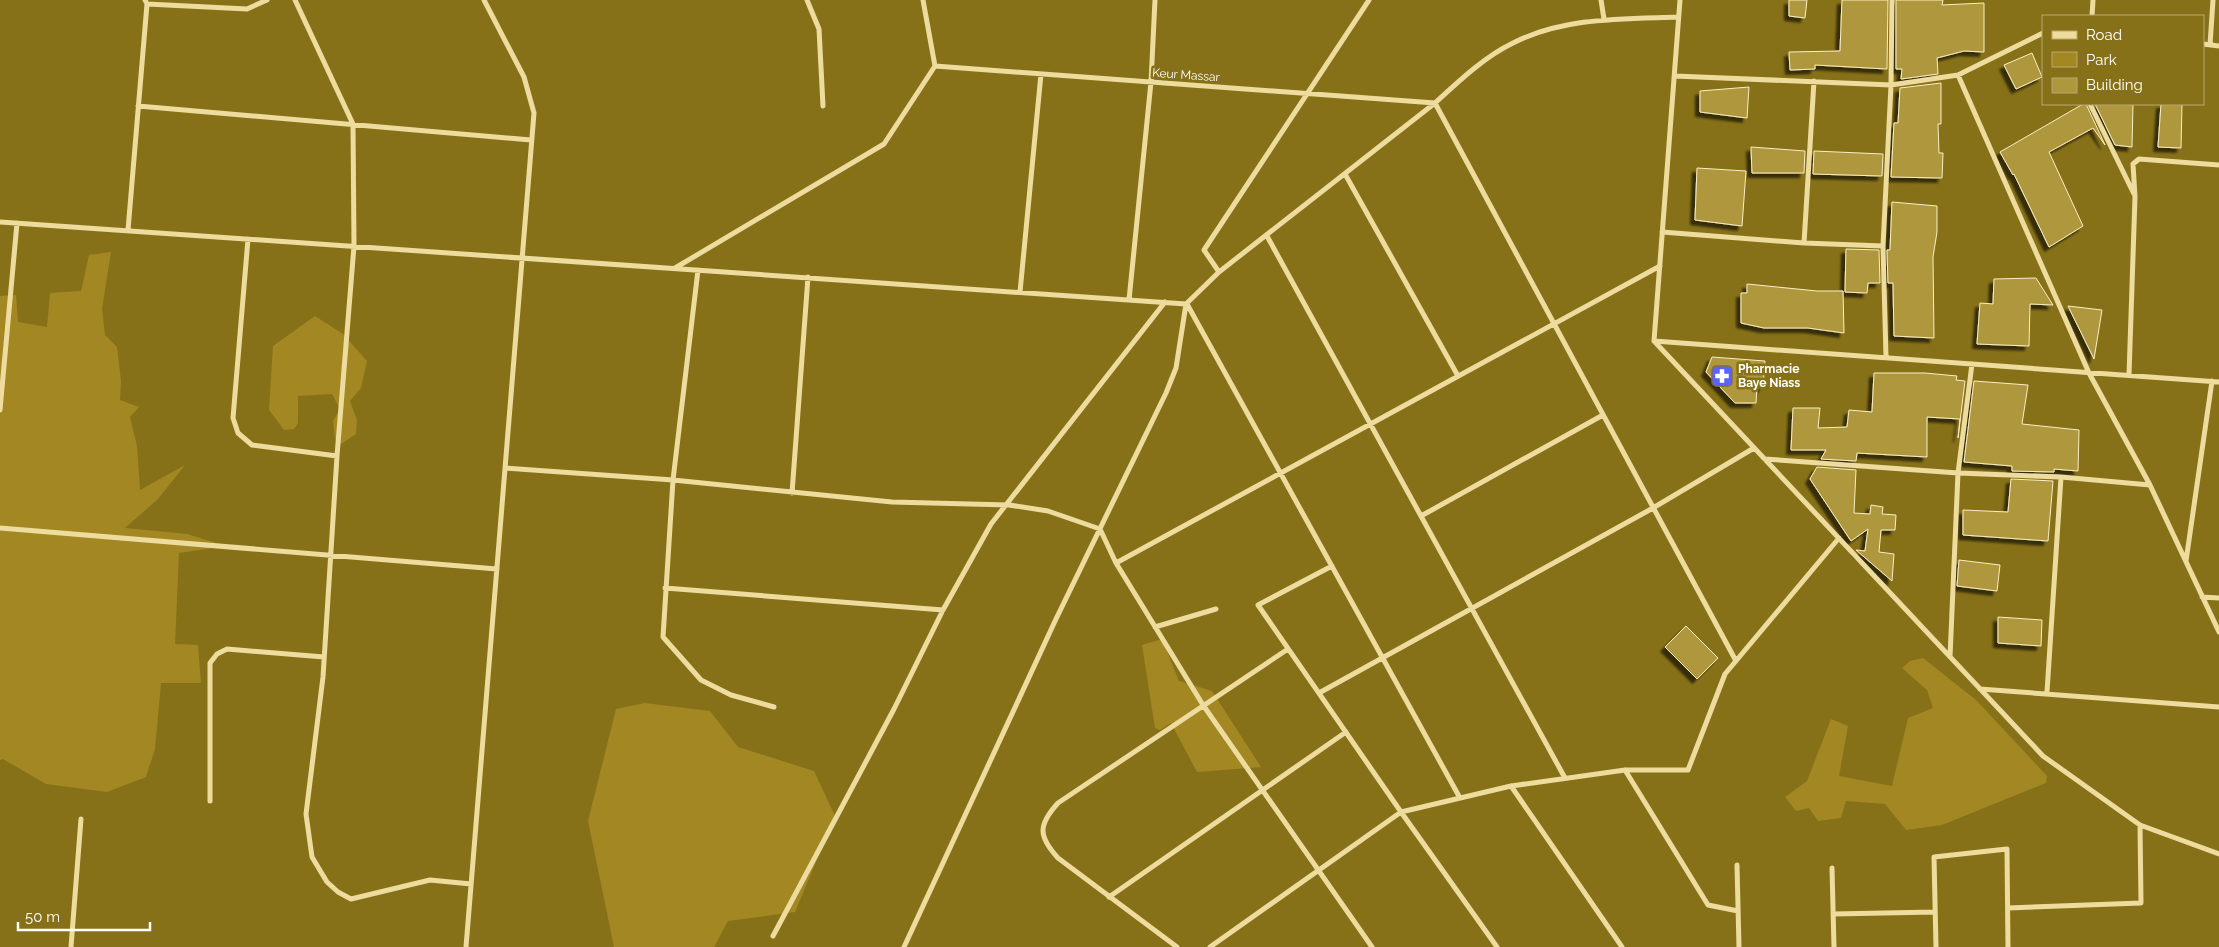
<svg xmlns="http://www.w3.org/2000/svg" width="2219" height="947" font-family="Raleway,sans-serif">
  <defs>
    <filter id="shadow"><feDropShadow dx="-4.5" dy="4.5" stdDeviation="1" flood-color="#0009"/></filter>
  </defs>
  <rect width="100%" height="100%" fill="#877118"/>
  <path fill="#a28723" d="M111 252 102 309 105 335 117 347 121 381 120 400 139 407 130 417 137 446 140 490 185 465 158 499 125 528 187 534 226 546 179 553 175 644 198 645 201 683H161L155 749 146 777 107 792 46 784 3 759 0 760V296L16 295 18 322 47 327 50 293 81 291 89 255Z
    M315 316 343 334 367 361 361 388 350 401 357 420 356 434 341 444 335 439 333 421 340 409 332 394 298 396V423L294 429 284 430 269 410 273 346Z
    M1162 639 1179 681 1212 691 1261 767 1197 772 1171 723 1160 730 1155 728 1142 645Z
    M1923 658 1976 700 2047 776 2046 783 1942 825 1906 830 1885 804 1846 801 1841 818 1818 821 1809 808 1796 811 1785 797 1807 781 1831 719 1848 726 1839 776 1892 786 1908 718 1933 708 1927 690 1902 668 1910 661Z
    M645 703 710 711 738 747 814 771 835 816 795 912 728 921 714 947H614L588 821 616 709Z"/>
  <path fill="#ae973c" stroke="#faeec4" filter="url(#shadow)" d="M1789 0H1807L1805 18 1789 16Z
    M1842 0H1888L1887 69 1815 65V69L1790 70 1789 52 1840 51Z
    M1896 0H1943L1942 5 1984 3V52L1964 51 1937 58 1938 74 1901 79 1902 69H1896Z
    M2032 53 2042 77 2016 89 2004 65Z
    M1941 83V124H1938L1939 153H1943L1942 178 1891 177 1894 123H1898L1900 88Z
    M1749 87 1747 118 1700 112V91Z
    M2083 104H2086L2105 145 2093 128 2049 152 2083 226 2049 247 2014 174 2013 175 2000 152Z
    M2095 104H2133L2132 147 2115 145Z
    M2161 104H2182L2181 148 2158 147Z
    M1751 147 1805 151 1804 173H1752Z
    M1814 151 1883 154 1882 176 1813 174Z
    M1697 168 1746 171 1742 226 1695 220Z
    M1892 202 1937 206V232L1933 257 1934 338 1894 336 1893 283H1888L1887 250H1890Z
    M1846 249 1879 250 1880 283H1868L1867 293 1845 292Z
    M2036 278 2053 305 2030 304 2029 346 1977 344 1980 303 1993 304 1994 279Z
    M1747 284 1817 291H1843L1844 333 1808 328H1764L1741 323V293H1747Z
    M2068 306 2102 310 2094 359Z
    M1712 357 1765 361 1763 388 1757 387 1756 403H1735L1706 372Z
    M1874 373H1925L1957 376 1956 380 1965 381 1958 438 1960 419 1927 417V457L1857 453 1856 461 1821 459 1826 450H1791L1793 408H1820L1818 428 1847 427 1849 410 1872 412Z
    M1974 381 2028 385 2022 424 2079 430 2078 471 2054 469V472L2012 471V466L1964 462Z
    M1817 467 1856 470 1854 513 1870 514 1871 505 1883 507 1882 514 1896 515 1895 530H1881L1879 552 1894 554 1892 581 1856 550 1865 551 1868 529 1851 541 1810 479Z
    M2011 479 2053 481 2048 541 1963 535V510L2008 512Z
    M1959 560 2000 565 1997 591 1957 586Z
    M1998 617 2042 620 2041 646 1998 643Z
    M1686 626 1718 658 1697 679 1665 647Z"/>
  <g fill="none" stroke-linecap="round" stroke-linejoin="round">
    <path stroke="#eddc9e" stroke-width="5" d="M295 0 353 124 354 246 337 456
      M807 0 819 29 823 106
      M1601 0 1604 19
      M1680 0 1654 341 2043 756 2140 825 2219 854
      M147 4 247 9 267 0
      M2092 16 2093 0
      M2203 44 2219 46
      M2210 45 2213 0
      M935 66 1435 103 1736 661
      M1958 75 2089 373 2150 485 2219 632
      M1675 76 1891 85 1958 75 2043 33
      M2090 104 2134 194
      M138 106 531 140
      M1345 174 1458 376
      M0 222 1186 304
      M128 230 147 4 145 0
      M1662 232 1804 243 1883 246
      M1267 236 1565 778
      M248 239 233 418 238 433 252 445 337 456 323 677 306 814 312 857 327 882 338 892 351 899 430 880 471 884
      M1804 243 1814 81
      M675 268 884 144 935 66 923 0
      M698 270 673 480 663 637 701 680 731 695 774 707
      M1219 272 1204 250 1369 0
      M1020 292 1041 74
      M1129 300 1151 82 1155 0
      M1187 304 1460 798
      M1654 341 2219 382
      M1886 357 1883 246 1891 85 1892 0
      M2129 375 2135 197 2133 164 2139 159 2219 165
      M0 410 17 223
      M1765 459 1958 473 2061 477 2150 485
      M505 468 673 480 892 502 1009 505 1048 511 1100 529 1116 563 1203 705 1372 947
      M792 493 808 277
      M1421 516 1603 415
      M0 528 497 569
      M2186 561 2212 381
      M1116 563 1660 266
      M1332 566 1258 605 1401 812 1497 947
      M665 588 943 610
      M2202 597 2219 598
      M1155 627 1216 609
      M1950 657 1958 473 1972 364
      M1980 689 2219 707
      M2047 692 2061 477
      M1319 693 1653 508 1754 448
      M1625 770 1708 905 1738 911
      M1511 786 1622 947
      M210 801V663L217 654 227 649 324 657
      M1737 865 1739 947
      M1832 868 1834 947
      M1109 897 1346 732
      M2008 908 2141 903 2140 825
      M1833 914 1935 912
      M773 936 894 709 943 610 991 524 1165 302
      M71 947 81 819
      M466 947 534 113 524 77 484 0
      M904 947 1056 619 1166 393 1176 368 1186 304 1219 272 1435 103C1459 81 1484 57 1513 43 1564 17 1623 19 1678 17
      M1177 947 1058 858C1038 836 1038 825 1058 803L1288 649
      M1210 947 1401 812 1511 786 1625 770H1688L1725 674 1839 538
      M1936 947 1934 857 2007 849 2008 947"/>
  </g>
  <defs>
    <g id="pharmacy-square" transform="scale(1.125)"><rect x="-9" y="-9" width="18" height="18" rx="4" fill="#5a63ff" stroke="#877118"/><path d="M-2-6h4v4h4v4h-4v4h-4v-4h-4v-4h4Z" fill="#fff"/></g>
  </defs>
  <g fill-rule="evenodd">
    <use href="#pharmacy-square" x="1722" y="376"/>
  </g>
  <g text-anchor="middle" stroke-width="5" stroke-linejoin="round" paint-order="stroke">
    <g font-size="12" fill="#fff" stroke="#877118">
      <text transform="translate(1186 75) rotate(4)" y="4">Keur Massar</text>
    </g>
    <g font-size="12" font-weight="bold" fill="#fff" stroke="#877118" text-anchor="start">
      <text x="1738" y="373">Pharmacie<tspan x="1738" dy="14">Baye Niass</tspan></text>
    </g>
  </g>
  <rect x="2042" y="15" width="162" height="90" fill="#877118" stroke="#b7aa74"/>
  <rect x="2052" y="31" width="25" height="8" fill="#eddc9e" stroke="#b7aa74"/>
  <text x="2086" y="40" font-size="15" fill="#ffffff">Road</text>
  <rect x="2052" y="52" width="25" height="15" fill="#a28723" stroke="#b7aa74"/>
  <text x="2086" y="65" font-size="15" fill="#ffffff">Park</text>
  <rect x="2052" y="78" width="25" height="15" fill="#ae973c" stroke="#b7aa74"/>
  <text x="2086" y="90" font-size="15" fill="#ffffff">Building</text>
  <path d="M18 922v8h132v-8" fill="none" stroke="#ffffff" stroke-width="2.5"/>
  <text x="25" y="922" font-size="15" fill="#ffffff" stroke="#877118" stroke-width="4" paint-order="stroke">50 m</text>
</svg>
